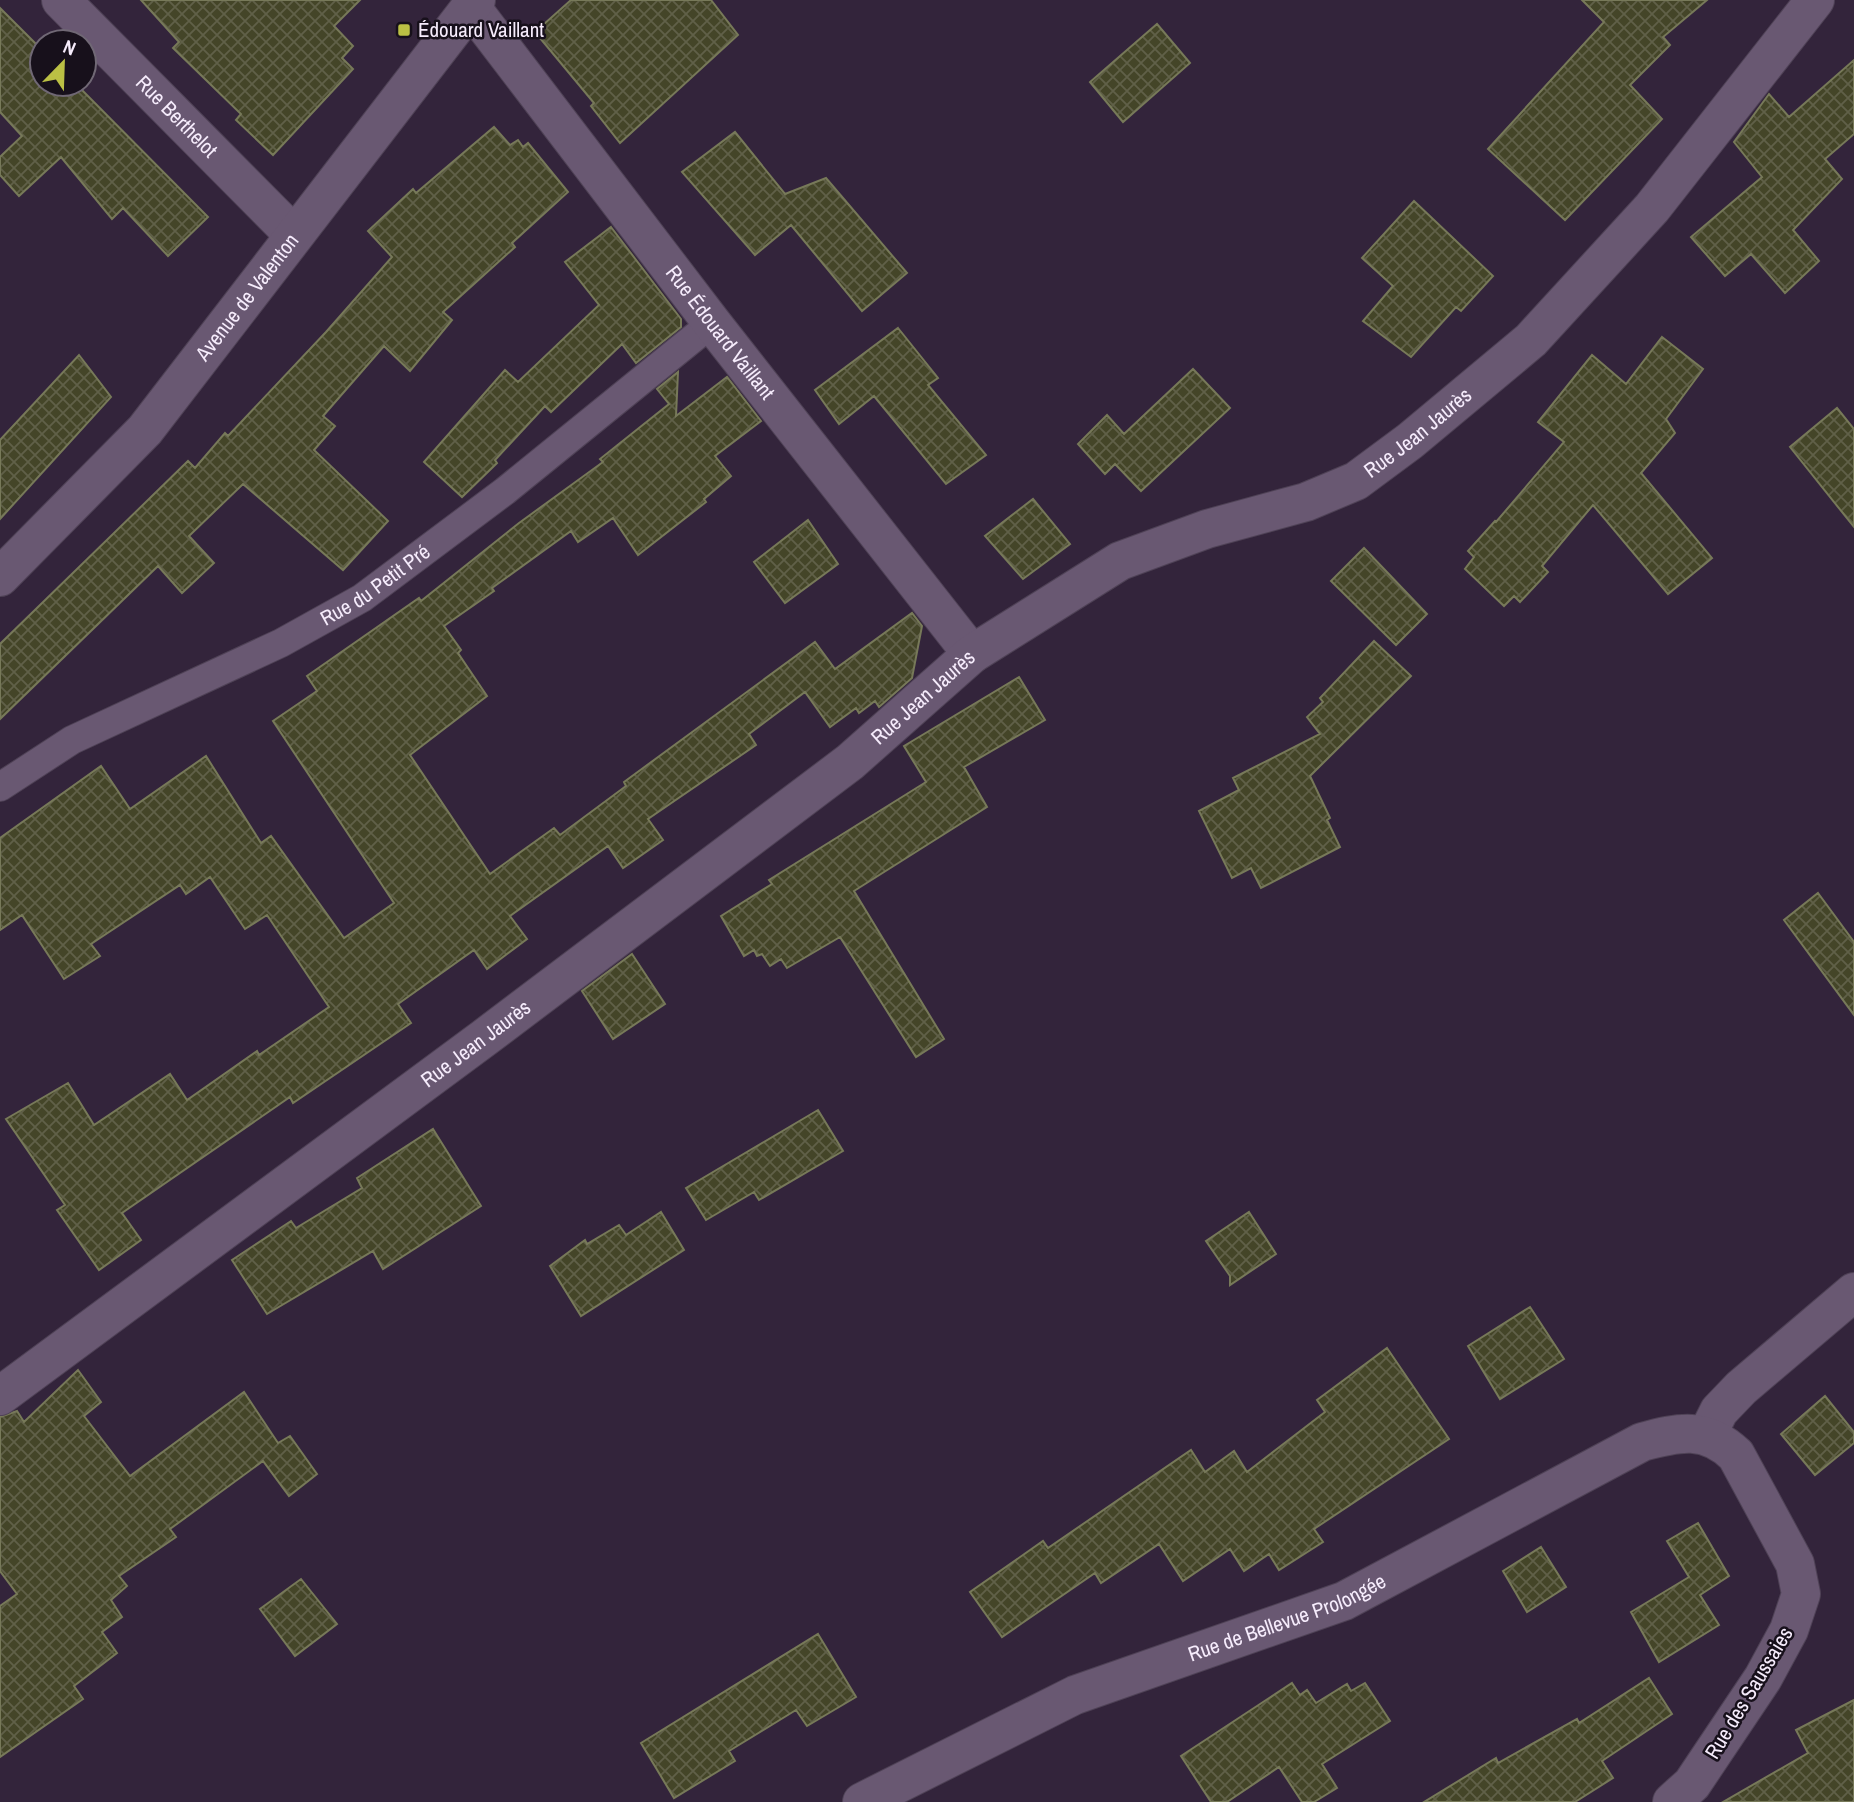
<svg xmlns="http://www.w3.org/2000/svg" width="1854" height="1802" font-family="'Archivo Narrow',sans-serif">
  <defs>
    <pattern id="building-cross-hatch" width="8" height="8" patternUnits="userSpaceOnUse" patternTransform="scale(1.75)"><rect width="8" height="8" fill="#444528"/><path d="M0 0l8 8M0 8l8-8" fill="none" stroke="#606048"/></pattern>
  </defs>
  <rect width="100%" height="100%" fill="#33243b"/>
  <path fill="url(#building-cross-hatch)" stroke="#777959" stroke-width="2" d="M141 0H360L334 26 353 46 342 58 353 69 273 155 236 120 241 114 173 48 179 42Z
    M571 0H711L738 35 620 143 591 106 594 103 535 32Z
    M1582 0H1707L1663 37 1670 45 1630 85 1662 119 1565 220 1488 149 1604 22Z
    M0 8 42 50V84H76L208 217 168 256 123 208 112 219 61 157 19 196 0 175V157L22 136 0 112Z
    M1157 24 1190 63 1123 122 1090 82Z
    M1854 60V134L1825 159 1842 179 1793 230 1819 261 1785 293 1751 254 1725 276 1691 237 1762 177 1734 142 1769 94 1789 117Z
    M494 127 510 145 518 140 523 147 528 143 568 192 512 243 515 247 443 312 452 320 410 371 384 346 323 416 335 426 314 450 388 521 343 570 243 484 189 536 214 563 182 593 158 566 0 719V644L188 461 195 468 225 433 228 436 326 332 392 257 368 231 413 189 416 193Z
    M735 132 785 194 826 178 907 273 862 311 791 225 755 255 682 172Z
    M1414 201 1493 276 1461 311 1456 307 1411 357 1363 321 1393 286 1362 258Z
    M611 227 681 319V327L636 363 622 344 551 412 545 406 495 460 497 463 462 497 424 462 505 370 518 382 599 305 565 262Z
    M898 328 938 378 928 385 986 455 946 484 874 396 839 424 815 390Z
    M1662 337 1703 369 1666 419 1675 433 1641 473 1712 558 1668 594 1593 505 1542 566 1548 572 1520 602 1514 596 1504 606 1465 569 1474 557 1468 551 1495 521 1496 522 1564 442 1538 422 1592 355 1626 384Z
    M79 355 111 397 0 519V440Z
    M1193 369 1230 408 1141 491 1115 464 1105 474 1078 444 1107 415 1124 434Z
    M678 372 676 416 727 377 761 421 715 456 731 476 704 499 706 502 638 555 613 518 578 542 571 531 492 588 494 591 444 626 461 650 458 653 487 696 410 755 490 874 554 828 560 835 626 786 624 782 815 642 835 669 912 613 922 626 912 678 879 707 875 701 859 713 856 708 830 727 805 692 749 734 756 745 648 819 663 840 623 868 608 846 510 916 527 939 487 969 474 950 398 1004 411 1023 293 1103 290 1097 122 1213 141 1240 99 1270 57 1210 65 1205 6 1119 68 1083 94 1125 170 1074 187 1100 257 1051 259 1055 329 1007 267 915 245 929 210 877 186 894 180 885 91 944 100 956 64 979 22 915 0 930V838L101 766 130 809 206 756 261 843 271 836 344 938 394 903 273 721 317 691 307 676 419 598 421 601 519 523 603 462 600 459 669 404 657 389Z
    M1837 408 1854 429V527L1790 447Z
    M1033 499 1070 544 1023 579 985 536Z
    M808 520 838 564 785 603 754 562Z
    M1364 548 1427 614 1396 645 1331 581Z
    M1374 641 1411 676 1310 776 1330 818 1327 820 1340 847 1261 888 1251 868 1232 878 1199 811 1239 790 1233 778 1320 734 1307 717 1323 702 1320 698Z
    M1019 677 1045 720 964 767 987 807 854 891 944 1039 916 1057 840 937 787 968 781 959 770 966 762 954 757 956 754 950 744 956 721 916 772 884 769 880 926 782 904 746Z
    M1818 893 1854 942V1015L1784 920Z
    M632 954 665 1004 613 1039 582 991Z
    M818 1110 843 1151 759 1200 754 1192 706 1220 686 1188Z
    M433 1129 481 1206 383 1269 373 1251 267 1314 232 1260 291 1221 296 1228 362 1188 357 1178Z
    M661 1212 684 1250 581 1316 550 1266 585 1240 587 1244 619 1225 626 1235Z
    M1249 1212 1276 1254 1230 1285V1276L1206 1241Z
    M1530 1307 1564 1359 1500 1399 1468 1346Z
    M1387 1348 1449 1439 1314 1529 1323 1542 1279 1570 1269 1554 1244 1571 1230 1549 1183 1581 1159 1544 1101 1583 1095 1573 1002 1637 970 1592 1043 1541 1048 1548 1191 1450 1205 1472 1234 1451 1247 1472 1325 1412 1317 1400Z
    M78 1370 101 1402 84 1416 130 1476 244 1392 278 1443 290 1436 317 1474 289 1496 263 1461 170 1529 176 1537 119 1576 127 1586 111 1600 122 1617 102 1632 117 1653 74 1686 83 1699 0 1757V1606L17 1594 0 1571V1417L17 1411 24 1422Z
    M1825 1396 1854 1432V1443L1815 1475 1781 1434Z
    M1698 1523 1729 1576 1700 1595 1719 1625 1659 1662 1631 1612 1689 1577 1667 1541Z
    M1541 1547 1566 1587 1527 1612 1503 1571Z
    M301 1579 337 1624 295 1656 260 1609Z
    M818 1634 856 1697 807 1726 796 1710 729 1751 735 1761 674 1798 641 1743Z
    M1649 1678 1672 1714 1602 1761 1613 1778 1575 1802H1424L1496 1758 1498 1763 1577 1719 1579 1723Z
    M1292 1683 1300 1695 1307 1690 1316 1703 1347 1684 1351 1691 1365 1683 1390 1721 1322 1764 1337 1788 1314 1802H1302L1279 1767 1227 1802H1211L1181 1756Z
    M1854 1700V1802H1723L1808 1753 1796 1730Z"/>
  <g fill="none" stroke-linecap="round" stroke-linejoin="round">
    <g stroke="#4f4256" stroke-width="30">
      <g id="lane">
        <path id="s1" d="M0 787 72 740 281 643 362 598 505 491 712 323"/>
      </g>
    </g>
    <g stroke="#4f4256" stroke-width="40">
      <g id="street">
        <path id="s2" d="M61 0 294 235"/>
        <path id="s3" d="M471 7 712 323 972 654"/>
        <path id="s4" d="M0 1396 484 1038 850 762 972 654 1120 561 1207 529 1306 502 1356 481 1410 441 1531 340 1652 208 1815 0"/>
        <path d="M1707 1435 1719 1411 1741 1388 1854 1292"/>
        <path id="s5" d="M862 1802 1075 1695 1344 1601 1642 1442C1679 1432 1706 1426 1736 1455L1795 1564 1801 1594 1789 1630 1763 1678 1692 1784 1672 1802"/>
      </g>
    </g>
    <g stroke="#4f4256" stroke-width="40">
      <g id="secondary">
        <path id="s6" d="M0 577 145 430 476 0"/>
      </g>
    </g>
    <use href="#lane" stroke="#695872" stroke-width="28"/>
    <use href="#street" stroke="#695872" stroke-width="38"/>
    <use href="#secondary" stroke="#695872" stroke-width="38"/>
  </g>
  <rect fill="#bbc044" stroke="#17101b" stroke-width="2.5" x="397" y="23" width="14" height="14" rx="3.5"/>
  <g text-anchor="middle" stroke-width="5" stroke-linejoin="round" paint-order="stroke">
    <g font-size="21" fill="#f6ecfc" stroke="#17101b" text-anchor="start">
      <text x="418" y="37">Édouard Vaillant</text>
    </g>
    <g font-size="21" fill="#f6ecfc" stroke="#17101b">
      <text dy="7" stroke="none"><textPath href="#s2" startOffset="164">Rue Berthelot</textPath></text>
      <text dy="7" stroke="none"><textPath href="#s6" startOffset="374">Avenue de Valenton</textPath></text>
      <text dy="7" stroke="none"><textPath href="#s3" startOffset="410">Rue Édouard Vaillant</textPath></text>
      <text dy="7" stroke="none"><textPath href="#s4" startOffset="1726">Rue Jean Jaurès</textPath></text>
      <text dy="7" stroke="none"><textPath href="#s1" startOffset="427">Rue du Petit Pré</textPath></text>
      <text dy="7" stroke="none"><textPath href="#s4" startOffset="1158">Rue Jean Jaurès</textPath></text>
      <text dy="7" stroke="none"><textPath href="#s4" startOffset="592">Rue Jean Jaurès</textPath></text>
      <text dy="7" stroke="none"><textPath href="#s5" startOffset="464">Rue de Bellevue Prolongée</textPath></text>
      <text transform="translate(1749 1693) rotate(-59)" y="7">Rue des Saussaies</text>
    </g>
  </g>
  <g transform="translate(63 63) rotate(23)"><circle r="33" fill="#17101b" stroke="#706875" stroke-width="2"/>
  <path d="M0-5L12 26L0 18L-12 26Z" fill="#bbc044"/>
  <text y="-10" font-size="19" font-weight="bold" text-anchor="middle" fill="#f6ecfc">N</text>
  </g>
</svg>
